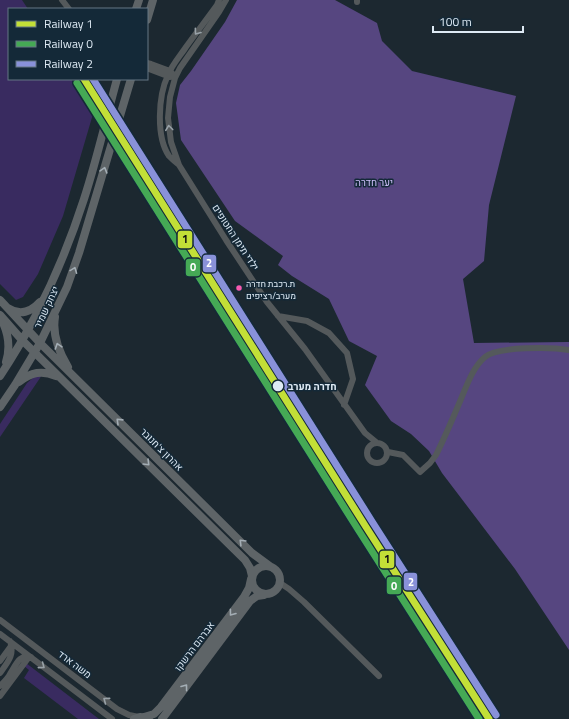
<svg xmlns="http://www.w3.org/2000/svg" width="569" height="719" font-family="'Titillium Web',Heebo,sans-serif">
  <rect width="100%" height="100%" fill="#1c2830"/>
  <path fill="#392b60" d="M0 0H22L28 9H9V79H71L93 114 63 216 38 274 23 297 16 300 0 284Z
    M42 375 38 381 0 437V424L27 383 34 377Z
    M26 663 99 719H78L24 678 29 670 24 666Z"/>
  <path fill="#564680" d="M237 0H335L377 23 382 41 412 71 516 96 489 205 484 261 463 279 474 343 569 342V650L515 569 442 473 429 451 411 434 391 421 365 385 377 356 349 341 329 299 292 276 278 265 283 256 235 221 181 140 176 103 180 85 191 71 225 22Z"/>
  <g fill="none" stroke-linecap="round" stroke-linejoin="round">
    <path stroke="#54595b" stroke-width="6" d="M62 0 69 9
      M226 0 219 12 180 68 175 78 170 97 168 118 171 142 179 165 226 240 267 302 305 349 365 433 376 442
      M357 2V0
      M147 63 151 64 170 71 172 73
      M147 66 149 69 170 77
      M178 164C175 162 172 159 169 156 156 137 158 96 168 75 172 65 180 56 186 47 196 33 207 19 217 5L219 0
      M278 316 307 321 329 333 347 353 353 379 344 405
      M367 453a10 10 0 1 1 20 0a10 10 0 1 1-20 0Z
      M388 452 403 455 420 472 430 463 436 455C445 437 453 418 461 399 467 385 473 367 485 357 497 346 553 347 569 350
      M280 583 289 589 304 602 379 676
      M0 620 117 709 129 715 139 717
      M0 634 112 719
      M0 661 11 646
      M0 673C8 662 15 655 10 641
      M0 686C4 682 8 678 10 674 16 665 19 654 31 657
      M0 696 29 657"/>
    <path stroke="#5e6467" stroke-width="8" d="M136 9 139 0
      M147 20 153 0
      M0 300 40 343 252 553 271 567
      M8 308C20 316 31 312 40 302
      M0 315 22 340 245 560 250 568 252 576
      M55 317C52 335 59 352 68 367
      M3 323C9 336 10 349 6 362
      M0 376C36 322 64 261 84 199 97 159 106 119 117 79
      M19 382C31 372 42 370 56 376
      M0 407 15 385 40 343 67 287 79 253 131 79
      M252 580a14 14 0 1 1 28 0a14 14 0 1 1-28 0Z
      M144 717 154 714 161 707 244 597 249 588 251 579
      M134 719 140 717 149 718
      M162 719 250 601 257 596 264 595"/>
    <g stroke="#142938" stroke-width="10">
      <path id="rail-1" d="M84 79 366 527 489 719"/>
    </g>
    <g stroke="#142938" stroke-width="10">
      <path id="rail-2" d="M77 83 359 531 479 719"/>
    </g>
    <g stroke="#142938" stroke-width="10">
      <path id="rail-3" d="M93 79 373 523 496 715"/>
    </g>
    <use href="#rail-1" stroke="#c3df37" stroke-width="7"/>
    <use href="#rail-2" stroke="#45a955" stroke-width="7"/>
    <use href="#rail-3" stroke="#8991d9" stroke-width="7"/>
  </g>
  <defs><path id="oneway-chevron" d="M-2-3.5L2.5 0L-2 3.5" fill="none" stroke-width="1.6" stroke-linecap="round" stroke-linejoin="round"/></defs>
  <g stroke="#99a2a8">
    <use href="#oneway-chevron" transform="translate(197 32) rotate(126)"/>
    <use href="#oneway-chevron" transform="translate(169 128) rotate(-97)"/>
    <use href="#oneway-chevron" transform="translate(42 666) rotate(37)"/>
    <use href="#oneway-chevron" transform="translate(106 700) rotate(-143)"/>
  </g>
  <g stroke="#a4aeb5">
    <use href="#oneway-chevron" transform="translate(104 170) rotate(-74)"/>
    <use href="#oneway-chevron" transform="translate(74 270) rotate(-69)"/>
    <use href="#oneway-chevron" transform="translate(58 346) rotate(-108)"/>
    <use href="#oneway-chevron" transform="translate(119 421) rotate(-136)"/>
    <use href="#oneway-chevron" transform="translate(147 463) rotate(45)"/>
    <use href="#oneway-chevron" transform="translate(242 542) rotate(-135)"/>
    <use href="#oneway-chevron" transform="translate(232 613) rotate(127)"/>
    <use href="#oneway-chevron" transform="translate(185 687) rotate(-53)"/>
  </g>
  <circle fill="#f75aaf" stroke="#142938" stroke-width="1.5" cx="239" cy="288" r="3.5"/>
  <circle fill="#deeaf4" stroke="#142938" stroke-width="1.5" cx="278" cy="386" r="6"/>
  <g text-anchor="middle" stroke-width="3" stroke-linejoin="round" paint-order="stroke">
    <g font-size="9" fill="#deeaf4" stroke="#142938" text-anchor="start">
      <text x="246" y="287">ת.רכבת חדרה<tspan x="246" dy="12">מערב/רציפים</tspan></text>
    </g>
    <g font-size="10" fill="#cec0fa" stroke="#142938">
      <text x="374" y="186">יער חדרה</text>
    </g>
    <g font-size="10" fill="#deeaf4" stroke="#142938">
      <text transform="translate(236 237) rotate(57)" y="4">ילדי תימן החטופים</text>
      <text transform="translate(46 307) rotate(-65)" y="4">יצחק שמיר</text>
      <text transform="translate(162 449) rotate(45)" y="4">אהרון צ'חנובר</text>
      <text transform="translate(194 646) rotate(-53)" y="4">אברהם הרשקו</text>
      <text transform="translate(75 664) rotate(37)" y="4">משה ארד</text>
    </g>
    <g font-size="10" font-weight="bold" fill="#deeaf4" stroke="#142938" text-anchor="start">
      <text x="288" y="390">חדרה מערב</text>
    </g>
  </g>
  <g stroke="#142938" stroke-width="1.5">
    <rect x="177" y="230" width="16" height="19" rx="4" fill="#c3df37"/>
    <rect x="202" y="254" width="15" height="19" rx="4" fill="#8991d9"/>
    <rect x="185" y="258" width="16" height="19" rx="4" fill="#45a955"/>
    <rect x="379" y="550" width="16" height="19" rx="4" fill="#c3df37"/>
    <rect x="403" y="572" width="15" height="19" rx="4" fill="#8991d9"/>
    <rect x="386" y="576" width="16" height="19" rx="4" fill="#45a955"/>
  </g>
  <g font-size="11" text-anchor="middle" font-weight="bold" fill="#fff">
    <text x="209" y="267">2</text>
    <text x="193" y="271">0</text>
    <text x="411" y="586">2</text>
    <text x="394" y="590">0</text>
  </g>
  <g font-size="11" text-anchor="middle" font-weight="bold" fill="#111">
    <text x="185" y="243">1</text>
    <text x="387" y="563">1</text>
  </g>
  <rect x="8" y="8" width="140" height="72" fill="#142938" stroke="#657683"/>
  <rect x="16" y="21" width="20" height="6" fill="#c3df37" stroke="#657683"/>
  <text x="44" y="28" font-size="12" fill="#deeaf4">Railway 1</text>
  <rect x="16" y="41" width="20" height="6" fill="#45a955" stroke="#657683"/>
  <text x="44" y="48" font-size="12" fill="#deeaf4">Railway 0</text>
  <rect x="16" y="61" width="20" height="6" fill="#8991d9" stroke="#657683"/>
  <text x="44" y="68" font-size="12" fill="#deeaf4">Railway 2</text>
  <path d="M433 26v6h90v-6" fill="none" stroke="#deeaf4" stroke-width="2"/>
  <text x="439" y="26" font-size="12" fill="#deeaf4" stroke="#142938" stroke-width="3" paint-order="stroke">100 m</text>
</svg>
